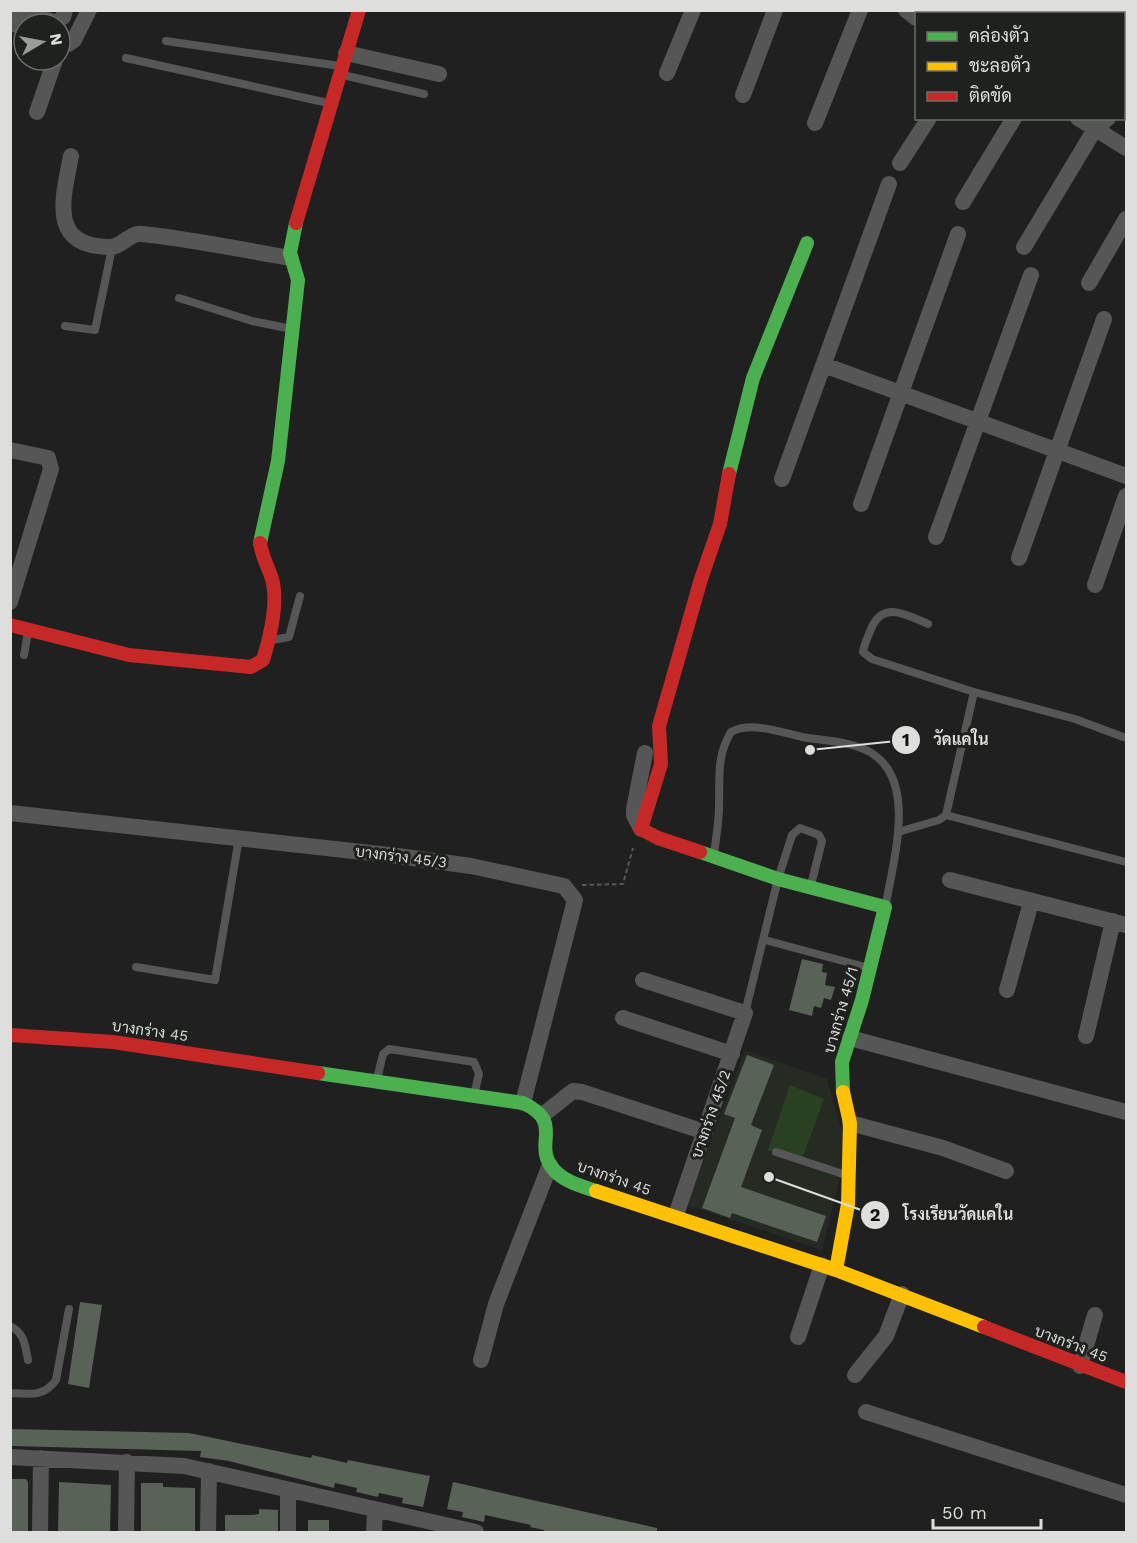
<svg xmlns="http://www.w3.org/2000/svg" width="1137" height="1543" font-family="'Work Sans',Sarabun,sans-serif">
  <rect width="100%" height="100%" fill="#1f201f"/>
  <path fill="#252a23" d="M745 1050 827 1079 847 1149 822 1250 687 1205Z"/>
  <path fill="#294122" d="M790 1085 824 1099 801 1162 768 1150Z"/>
  <path fill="#596256" d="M802 959 823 964 822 972 827 973 825 985 835 987 831 1000 824 998 821 1008 814 1006 812 1016 789 1010Z
    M747 1055 774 1065 751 1125 762 1130 741 1187 826 1216 817 1242 732 1213 730 1218 702 1208 735 1118 724 1114Z
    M80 1302 102 1305 89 1388 68 1384Z
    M10 1429 189 1433 311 1458 312 1455 347 1463 348 1460 430 1476 423 1507 402 1503 403 1498 379 1493 378 1497 356 1492 357 1488 335 1483 334 1488 229 1461 200 1457 201 1451 10 1446Z
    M10 1479H26L28 1482V1533H10Z
    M59 1482 111 1485 110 1533H58Z
    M453 1482 657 1528V1533H544V1530L530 1527 531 1525 485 1515 484 1522 462 1517 463 1512 447 1509Z
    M141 1483H163V1487L195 1488V1533H141Z
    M259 1509 278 1510V1533H225V1515H251L259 1514Z
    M308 1520H329V1533H308Z"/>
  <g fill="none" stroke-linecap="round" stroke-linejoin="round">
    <path stroke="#575857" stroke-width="2" stroke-dasharray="4.5 3" stroke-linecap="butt" d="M582 885 623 884 633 848"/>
    <path stroke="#565656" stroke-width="8" d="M166 41 340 66
      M126 58 328 103
      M343 75 424 94
      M179 298 252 321 292 329
      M65 326 95 330 112 248
      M928 624C907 615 883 600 871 629 868 637 864 644 863 652L872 659 974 692
      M272 640 289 637 300 596
      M24 655 28 632
      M946 815 1126 862
      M898 832 939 820 946 815 974 692 1075 719 1126 738
      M714 854C716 838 719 822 719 806 720 778 716 757 731 732 751 721 780 732 802 737 824 741 854 741 873 754 917 783 893 861 886 904
      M765 940 869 968
      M136 967 215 980 239 838
      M745 1013 778 879 792 835 800 828 819 835 822 841 811 885
      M377 1079 383 1054 389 1049 474 1062 479 1074 474 1095
      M776 1152 846 1175
      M10 1326C25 1333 25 1346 28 1360
      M10 1393C30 1394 44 1397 56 1380L69 1309"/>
    <path stroke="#565656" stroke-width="16" d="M17 10 54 22
      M906 10 916 18
      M1001 14 1004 10
      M1124 14 1126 12
      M63 17 65 10
      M10 23 24 27
      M60 44H68L74 40 89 10
      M346 53 439 74
      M667 73 693 10
      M743 95 775 10
      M1124 107 1126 104
      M37 112 55 60
      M1078 118 1126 148
      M815 123 860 10
      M71 156C63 198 48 246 109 247 121 248 130 232 142 234 192 239 242 250 291 258
      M900 163 929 118
      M963 202 1014 118
      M1024 247 1095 129 1108 118
      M1089 283 1126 219
      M824 365 1126 476
      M10 450 48 458 51 469 10 602
      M782 479 889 184
      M861 504 958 234
      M936 537 1031 275
      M1019 558 1104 319
      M1095 585 1126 496
      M10 813 398 856 471 866 564 886 575 900 573 908 523 1103
      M641 829 634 815V809L645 753
      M950 880 1126 925
      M643 980 745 1013 676 1215
      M1007 990 1031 902
      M623 1018 732 1054
      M1086 1036 1113 921
      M850 1038 1126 1112
      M544 1114 573 1091 582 1092 705 1132
      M850 1123 943 1148 1006 1171
      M798 1337 822 1265
      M481 1360 496 1304 550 1165
      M1080 1366 1095 1315
      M855 1375 886 1336 902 1294
      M866 1412 1126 1495
      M10 1457 184 1466 476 1532
      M288 1490V1532
      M40 1532 41 1458
      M126 1532 127 1462
      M208 1532 209 1471
      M374 1532 375 1510"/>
    <path stroke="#4caf50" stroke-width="14" d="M729 474 753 378 807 243
      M260 543 278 461 298 280 290 253 296 223
      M700 852 778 879 885 907 862 1000 842 1062 843 1092
      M318 1073 523 1103C566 1123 531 1144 554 1170 565 1182 581 1186 596 1191"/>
    <path stroke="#ffc107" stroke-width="14" d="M596 1191 836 1270 984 1327
      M836 1270 848 1204 850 1123 843 1092"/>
    <path stroke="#c62828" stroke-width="14" d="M296 223 359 10
      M10 625 129 655 251 667 263 660C270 637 279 603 272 579 268 566 262 557 260 543
      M700 852 658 838 641 829 661 764 659 726 701 579 720 524 729 474
      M10 1035 113 1042 318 1073
      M984 1327 1126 1382"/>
  </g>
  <g text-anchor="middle" stroke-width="6" stroke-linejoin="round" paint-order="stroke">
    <g font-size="15" fill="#dedfdd" stroke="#1f211e">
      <text transform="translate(401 857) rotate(7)" y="5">บางกร่าง 45/3</text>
      <text transform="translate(841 1010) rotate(-74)" y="5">บางกร่าง 45/1</text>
      <text transform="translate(150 1031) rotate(8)" y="5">บางกร่าง 45</text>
      <text transform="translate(711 1114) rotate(-71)" y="5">บางกร่าง 45/2</text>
      <text transform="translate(614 1178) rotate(19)" y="5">บางกร่าง 45</text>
      <text transform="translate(1071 1344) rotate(21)" y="5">บางกร่าง 45</text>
    </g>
  </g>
  <path fill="none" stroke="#dedfdd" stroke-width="2" d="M810 750L906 740M769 1177L875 1215"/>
  <g fill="#dedfdd" stroke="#1f211e" stroke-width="2">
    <circle cx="810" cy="750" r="6"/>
    <circle cx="769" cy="1177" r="6"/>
    <circle cx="906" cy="740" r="15"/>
    <circle cx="875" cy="1215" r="15"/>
  </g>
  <g font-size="18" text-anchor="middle" font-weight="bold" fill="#111">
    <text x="906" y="746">1</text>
    <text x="875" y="1221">2</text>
  </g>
  <g font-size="16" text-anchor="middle" font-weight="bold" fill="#dedfdd" stroke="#1f211e" stroke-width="6" stroke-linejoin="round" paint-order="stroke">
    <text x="961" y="745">วัดแคใน</text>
    <text x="958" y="1220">โรงเรียนวัดแคใน</text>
  </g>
  <rect width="1137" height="1543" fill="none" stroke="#dedfdd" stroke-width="24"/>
  <rect x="915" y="12" width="210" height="108" fill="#1f211e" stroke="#6b6d6a" stroke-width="1.5"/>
  <rect x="927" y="32" width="30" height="9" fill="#4caf50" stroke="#6b6d6a" stroke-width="1.5"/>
  <text x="969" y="42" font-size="18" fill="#dedfdd">คล่องตัว</text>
  <rect x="927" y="62" width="30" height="9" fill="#ffc107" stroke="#6b6d6a" stroke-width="1.5"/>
  <text x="969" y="72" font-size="18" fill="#dedfdd">ชะลอตัว</text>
  <rect x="927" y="92" width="30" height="9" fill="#c62828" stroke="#6b6d6a" stroke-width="1.5"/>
  <text x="969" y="102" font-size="18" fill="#dedfdd">ติดขัด</text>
  <g transform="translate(42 42) rotate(80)"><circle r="28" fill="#1f211e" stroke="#6b6d6a" stroke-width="1.5"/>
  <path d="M0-4.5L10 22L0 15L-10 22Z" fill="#9b9c9a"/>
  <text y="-9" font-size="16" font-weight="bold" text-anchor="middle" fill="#dedfdd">N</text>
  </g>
  <path d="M933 1519v9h108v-9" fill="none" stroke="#dedfdd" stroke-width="3"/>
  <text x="942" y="1519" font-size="18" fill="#dedfdd" stroke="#1f211e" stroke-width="4.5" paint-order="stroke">50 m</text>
</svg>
